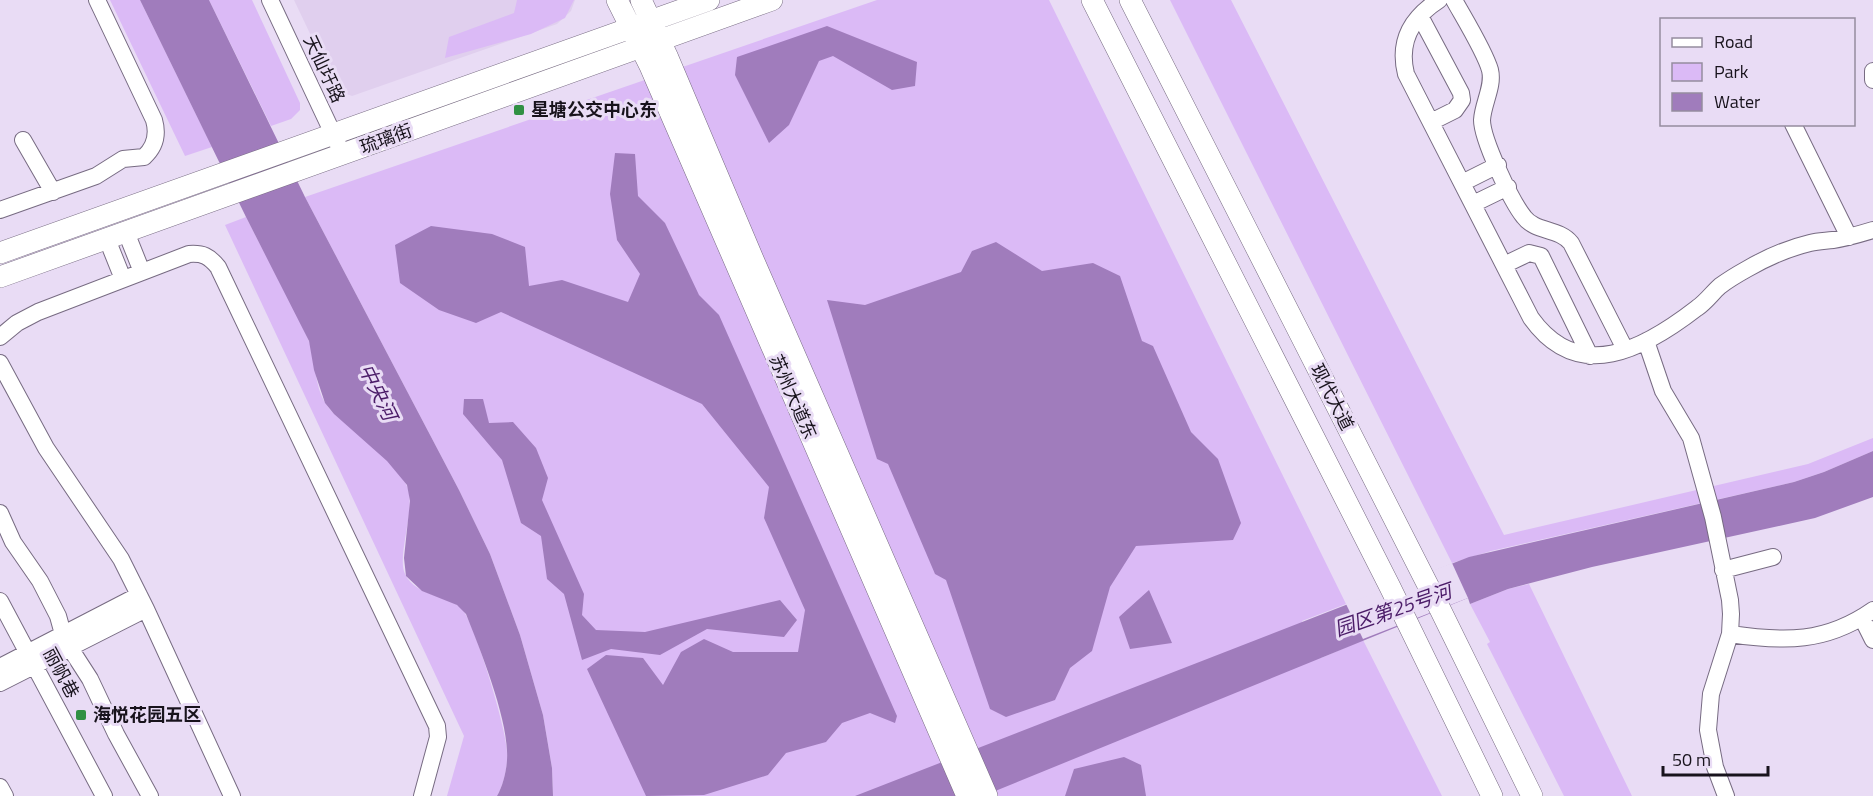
<svg xmlns="http://www.w3.org/2000/svg" width="1873" height="796" font-family="'Titillium Web','Noto Sans SC',sans-serif">
  <rect width="100%" height="100%" fill="#e9dcf5"/>
  <path fill="#e0cfee" d="M294 0H575L571 11 557 24 352 96 344 93 334 84Z"/>
  <path fill="#dbbaf6" d="M110 0H140L212 147 185 156Z
    M209 0H252L300 103V110L291 119 271 126Z
    M517 0H574L565 18 531 34 445 58 449 37 514 13Z
    M877 0H1049L1346 604 1302 621 1321 658 1363 640 1442 796H553L552 768 543 715 520 635 490 554 459 490 305 197Z
    M1170 0H1231L1504 535 1808 464 1873 438V451L1824 472 1794 482 1491 551 1452 563Z
    M246 217C266 257 290 297 308 339 317 359 313 384 326 404 331 412 338 417 345 423 366 441 393 460 406 484 418 505 396 555 405 574 417 598 447 593 462 609 475 623 507 731 507 752 508 766 504 784 497 796H447L464 736 225 225Z
    M1529 584 1632 796H1564L1487 644 1490 642 1470 604 1508 589Z"/>
  <path fill="#a07cbc" d="M140 0H209L305 197 459 490 490 554 520 635 543 715 552 768 553 796H497C504 784 508 765 507 751 506 714 480 649 466 614L457 605 422 591 406 576 404 558 410 501 407 485 387 461 334 414 325 403 314 370 309 341 246 217Z
    M827 26 917 62 915 86 892 90 833 56 819 61 789 125 769 143 735 75 737 57Z
    M615 153 635 154 638 196 665 223 699 295 719 315 897 716 895 723 870 713 842 723 826 742 786 753 768 775 704 795 646 796 587 669 606 655 643 658 663 685 681 652 704 639 733 652H798L805 610 764 518 769 487 702 404 501 312 476 323 439 310 400 283 395 245 431 226 492 234 525 247 529 286 562 280 628 302 640 274 617 240 610 194Z
    M996 242 1042 271 1093 263 1120 276 1142 341 1153 346 1191 432 1218 459 1241 523 1233 540 1136 546 1110 587 1092 651 1070 668 1055 700 1006 717 990 709 946 580 935 574 888 464 877 459 827 300 865 305 961 272 972 251Z
    M464 399H483L489 423 513 422 536 448 548 478 542 500 584 594 582 615 596 630 645 632 780 600 797 620 784 637 707 629 660 655 611 649 582 660 564 594 547 579 541 536 521 523 502 460 463 414Z
    M1873 451V497L1815 518 1592 567 1508 589 1470 604 1468 598 983 796H855L1469 557 1794 482 1824 472Z
    M1149 590 1172 643 1130 649 1119 617Z
    M1124 757 1141 765 1146 796H1065L1074 769Z"/>
  <path fill="#e9dcf5" d="M1452 563 1468 598 1363 639 1346 604Z"/>
  <g fill="none" stroke-linecap="round" stroke-linejoin="round">
    <g stroke="#776b82" stroke-width="18">
      <path id="minor" d="M270 0 343 155
        M1439 0C1411 18 1398 42 1406 74L1531 318C1579 385 1644 349 1697 308 1706 302 1712 293 1720 286 1728 280 1738 274 1747 269 1766 258 1789 248 1810 243 1818 241 1825 241 1833 240 1847 238 1860 234 1873 230
        M1454 0C1464 18 1485 52 1490 70 1494 86 1483 103 1482 120 1482 139 1511 201 1524 217 1535 232 1559 228 1571 243L1625 349
        M1420 16 1461 93 1462 100 1455 110 1431 122
        M1873 71V80
        M1793 124 1849 237
        M23 140 53 192
        M1462 183 1498 165
        M1473 204 1508 187
        M0 210 96 176 123 159 144 157C155 147 158 134 154 120L97 0
        M126 232 142 272
        M107 239 123 279
        M1504 265 1529 253 1541 256 1590 356
        M0 337 17 323 38 312 189 254C203 253 209 256 218 267L437 726 438 737 422 796
        M1646 341 1663 391 1691 438 1713 517 1730 600 1731 614 1730 634 1711 694 1708 730 1715 767 1726 796
        M0 363 46 448 121 559 146 609 232 796
        M0 513 13 542 40 581 58 616 63 634 70 648 90 679 116 734 150 796
        M1723 570 1773 557
        M0 601 104 796
        M1862 618 1873 640
        M1730 634C1784 642 1826 643 1873 610
        M0 667 139 595
        M0 683 146 609
        M0 787 5 796"/>
    </g>
    <g stroke="#776b82" stroke-width="22">
      <path id="major" d="M617 0 650 66 967 796
        M641 0 668 58 753 259 987 796
        M1092 0 1390 587 1492 796
        M1130 0 1440 609 1532 796
        M0 253 709 0
        M0 277 772 0"/>
    </g>
    <use href="#minor" stroke="#fff" stroke-width="16"/>
    <use href="#major" stroke="#fff" stroke-width="21"/>
  </g>
  <g fill="#309043" stroke="#e9dcf5" stroke-width="2">
    <rect x="513" y="104" width="12" height="12" rx="3"/>
    <rect x="75" y="709" width="12" height="12" rx="3"/>
  </g>
  <g text-anchor="middle" stroke-width="6" stroke-linejoin="round" paint-order="stroke">
    <g font-size="18" fill="#18131c" stroke="#e9dcf5">
      <text transform="translate(324 69) rotate(65)" y="6">天仙圩路</text>
      <text transform="translate(386 139) rotate(-20)" y="6">琉璃街</text>
      <text transform="translate(793 397) rotate(66)" y="6">苏州大道东</text>
      <text transform="translate(1332 397) rotate(63)" y="6">现代大道</text>
      <text transform="translate(61 673) rotate(62)" y="6">丽帆巷</text>
    </g>
    <g font-size="18" font-weight="bold" fill="#18131c" stroke="#e9dcf5" text-anchor="start">
      <text x="531" y="116">星塘公交中心东</text>
      <text x="93" y="721">海悦花园五区</text>
    </g>
    <g font-size="20" font-style="italic" fill="#4b1c68" stroke="#e9dcf5">
      <text transform="translate(378 392) rotate(64)" y="7">中央河</text>
      <text transform="translate(1393 610) rotate(-19)" y="7">园区第25号河</text>
    </g>
  </g>
  <rect x="1660" y="18" width="195" height="108" fill="#e9dcf5" stroke="#958c9e" stroke-width="1.5"/>
  <rect x="1672" y="38" width="30" height="9" fill="#ffffff" stroke="#958c9e" stroke-width="1.5"/>
  <text x="1714" y="48" font-size="18" fill="#18131c">Road</text>
  <rect x="1672" y="63" width="30" height="18" fill="#dbbaf6" stroke="#958c9e" stroke-width="1.5"/>
  <text x="1714" y="78" font-size="18" fill="#18131c">Park</text>
  <rect x="1672" y="93" width="30" height="18" fill="#a07cbc" stroke="#958c9e" stroke-width="1.5"/>
  <text x="1714" y="108" font-size="18" fill="#18131c">Water</text>
  <path d="M1663 766v9h105v-9" fill="none" stroke="#18131c" stroke-width="3"/>
  <text x="1672" y="766" font-size="18" fill="#18131c" stroke="#e9dcf5" stroke-width="4.5" paint-order="stroke">50 m</text>
</svg>
